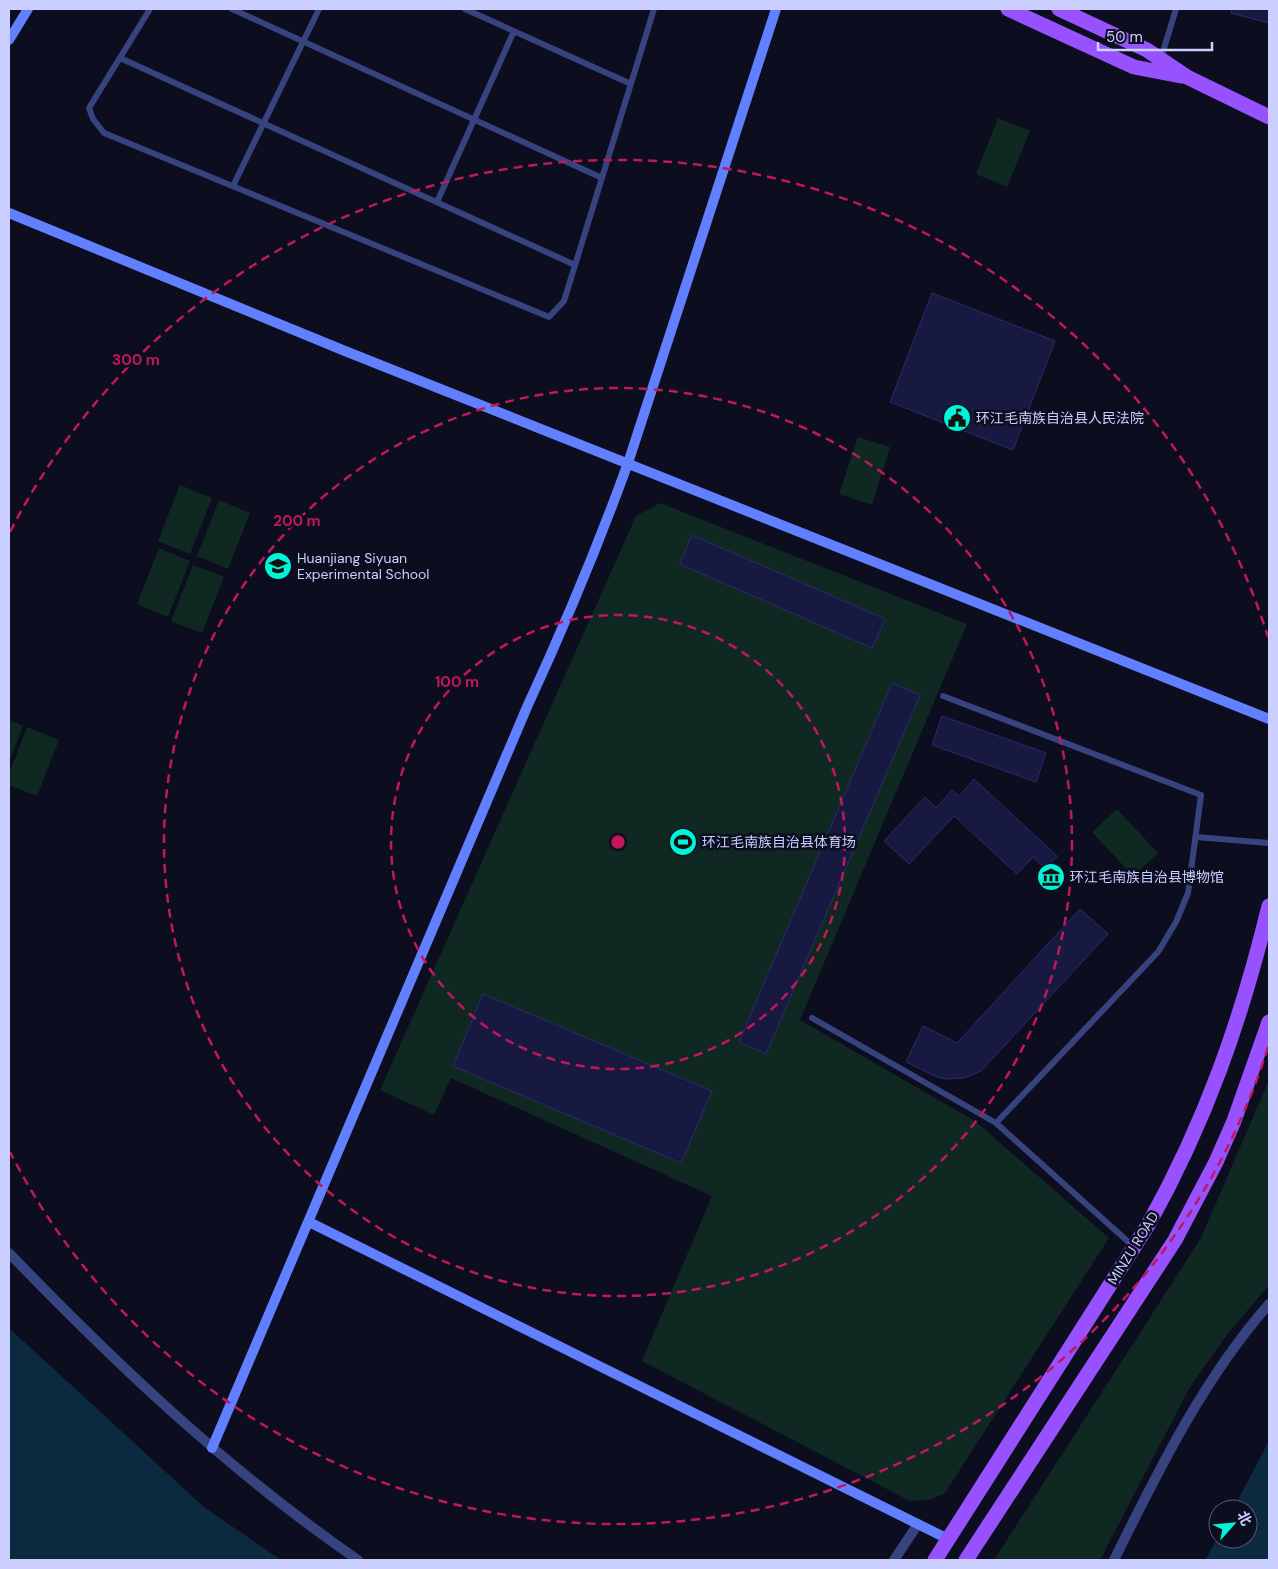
<svg xmlns="http://www.w3.org/2000/svg" width="1278" height="1569" font-family="'DM Sans','Noto Sans SC',sans-serif">
  <rect width="100%" height="100%" fill="#0c0d1f"/>
  <path fill="#0f2922" d="M998 118 1030 131 1007 187 976 174Z
    M858 437 890 447 872 505 839 494Z
    M180 485 212 498 190 554 158 541Z
    M219 500 250 513 228 569 197 556Z
    M660 503 967 624 800 1020 975 1121 1109 1238 945 1493 932 1499 910 1501 642 1361 712 1196 451 1078 434 1115 380 1090 636 516Z
    M159 548 190 561 168 617 137 604Z
    M193 565 224 577 202 633 171 621Z
    M9 720 23 726 9 762Z
    M27 727 59 740 37 796 9 785V774Z
    M1117 809 1158 853 1133 876 1092 832Z
    M1269 1080V1285L1226 1336 1190 1387 1100 1560H994L1201 1238Z"/>
  <path fill="#0b2a3f" d="M9 1328 204 1507 281 1560H9Z
    M1269 1441V1560H1205L1218 1537V1539H1248V1509H1233Z"/>
  <path fill="#181940" stroke="#2a2b6c" d="M1232 9H1269V23L1231 13Z
    M932 293 1055 341 1013 450 890 402Z
    M692 535 885 619 872 648 680 564Z
    M892 683 920 695 766 1054 739 1042Z
    M942 716 1046 753 1036 782 932 745Z
    M974 779 1057 856 1046 869 1033 857 1017 874 954 816 909 864 884 841 925 797 936 808 952 790 959 796Z
    M1080 909 1108 934 981 1071 964 1078 946 1079 937 1077 906 1062 923 1026 957 1043Z
    M483 994 712 1091 681 1163 453 1066Z"/>
  <g fill="none" stroke-linecap="round" stroke-linejoin="round">
    <path stroke="#37437e" stroke-width="6" d="M150 9 89 108 93 119 104 133 549 317 564 301 654 9
      M232 9 602 178
      M465 9 631 84
      M120 58 575 265
      M1161 58 1176 9
      M233 186 319 9
      M437 202 514 31
      M943 696 1201 795 1188 893 1176 922 1158 952 996 1123
      M1196 837 1269 843
      M812 1018 996 1123 1134 1247"/>
    <path stroke="#37437e" stroke-width="10" d="M9 1253C117 1365 229 1471 358 1560
      M894 1560 918 1524
      M1114 1560C1158 1471 1203 1379 1269 1304"/>
    <path stroke="#617fff" stroke-width="10" d="M9 40 28 9
      M9 213 345 351 1269 719
      M309 1222 948 1539
      M212 1448 527 707C564 627 598 546 628 463L776 9"/>
    <path stroke="#9851ff" stroke-width="15" d="M1008 9 1134 67 1181 76
      M1059 9 1147 50 1187 77 1269 117
      M935 1560 1148 1225C1206 1121 1241 1021 1269 906
      M966 1560 1175 1240 1216 1162 1234 1121 1269 1022"/>
  </g>
  <g fill="none" stroke="#c2185b" stroke-width="2.5" stroke-dasharray="9 6">
    <circle cx="618" cy="842" r="227"/>
    <circle cx="618" cy="842" r="454"/>
    <path d="M1268 1047A682 682 0 0 1 10 1152M10 532A682 682 0 0 1 1268 637"/>
  </g>
  <defs>
    <g id="civic-disc" transform="scale(1.4375)"><circle r="9.5" fill="#00f5d8" stroke="#0c0d1f"/><path d="M-.6-6.5H3V-4.5H.6V-3L4-1V1h2V6H-6V1h2V-1L-.6-3ZM-1.2 2.5V6h2.4V2.5Z" fill="#111"/></g>
    <g id="school-disc" transform="scale(1.4375)"><circle r="9.5" fill="#00f5d8" stroke="#0c0d1f"/><path d="M0-5L7-2L0 1L-7-2ZM-4 1L0 2.5L4 1V4Q0 6-4 4Z" fill="#111"/></g>
    <g id="stadium-disc" transform="scale(1.4375)"><circle r="9.5" fill="#00f5d8" stroke="#0c0d1f"/><path d="M0-5a6.5 5 0 1 0 0 10a6.5 5 0 1 0 0-10ZM-3.5-1.8h7v3.6h-7Z" fill="#111"/></g>
    <g id="museum-disc" transform="scale(1.4375)"><circle r="9.5" fill="#00f5d8" stroke="#0c0d1f"/><path d="M0-6L6-3V-2H-6V-3ZM-5-1h2V3h-2ZM-1-1h2V3h-2ZM3-1h2V3H3ZM-6 4H6V6H-6Z" fill="#111"/></g>
  </defs>
  <g fill-rule="evenodd">
    <use href="#civic-disc" x="957" y="418"/>
    <use href="#school-disc" x="278" y="566"/>
    <use href="#stadium-disc" x="683" y="842"/>
    <use href="#museum-disc" x="1051" y="877"/>
  </g>
  <g text-anchor="middle" stroke-width="5" stroke-linejoin="round" paint-order="stroke">
    <g font-size="14" fill="#cacfff" stroke="#0c0d1f" text-anchor="start">
      <text x="976" y="423">环江毛南族自治县人民法院</text>
      <text x="297" y="563">Huanjiang Siyuan<tspan x="297" dy="16">Experimental School</tspan></text>
      <text x="702" y="847">环江毛南族自治县体育场</text>
      <text x="1070" y="882">环江毛南族自治县博物馆</text>
    </g>
    <g font-size="14" fill="#cacfff" stroke="#0c0d1f">
      <text transform="translate(1133 1248) rotate(-58)" y="5">MINZU ROAD</text>
    </g>
  </g>
  <circle cx="618" cy="842" r="8" fill="#c2185b" stroke="#0c0d1f" stroke-width="2.5"/>
  <g font-size="15" text-anchor="middle" font-weight="bold" fill="#c2185b" stroke="#0c0d1f" stroke-width="5" stroke-linejoin="round" paint-order="stroke">
    <text x="136" y="365">300 m</text>
    <text x="297" y="526">200 m</text>
    <text x="457" y="687">100 m</text>
  </g>
  <rect width="1278" height="1569" fill="none" stroke="#cacfff" stroke-width="20"/>
  <g transform="translate(1233 1524) rotate(63)"><circle r="24" fill="#0c0d1f" stroke="#585b79"/>
  <path d="M0-4L9 19L0 12L-9 19Z" fill="#00f5d8"/>
  <text y="-8" font-size="14" font-weight="bold" text-anchor="middle" fill="#cacfff">北</text>
  </g>
  <path d="M1098 42v8h114v-8" fill="none" stroke="#cacfff" stroke-width="2.5"/>
  <text x="1106" y="42" font-size="15" fill="#cacfff" stroke="#0c0d1f" stroke-width="4" paint-order="stroke">50 m</text>
</svg>
